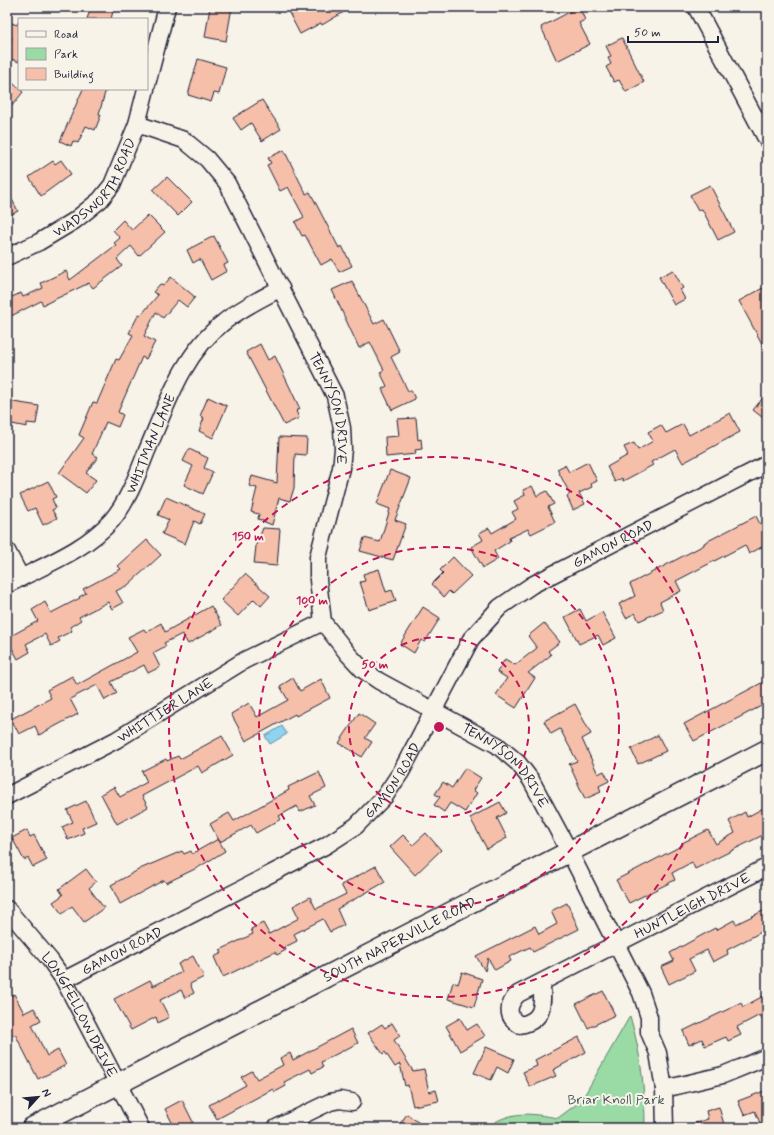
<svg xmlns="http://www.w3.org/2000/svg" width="774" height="1135" font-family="Mynerve,sans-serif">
  <rect width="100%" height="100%" fill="#f7f3e8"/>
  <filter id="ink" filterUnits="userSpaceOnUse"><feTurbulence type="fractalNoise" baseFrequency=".025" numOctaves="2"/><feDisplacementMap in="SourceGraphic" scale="8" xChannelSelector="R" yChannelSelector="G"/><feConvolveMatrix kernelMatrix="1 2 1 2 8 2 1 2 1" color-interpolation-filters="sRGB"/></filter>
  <g filter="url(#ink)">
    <path fill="#9adaa4" stroke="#5e7e70" d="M630 1016C641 1053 645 1090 645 1128H485C512 1110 528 1113 558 1118L581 1101Z"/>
    <path fill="#8ed3ef" stroke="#638ca7" d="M282 726 287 734 270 744 265 736Z"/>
    <path fill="#f6bfa9" stroke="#22223b" d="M91 7H114L111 19H87Z
      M210 7H232L226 41 205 37Z
      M294 7H352L322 25 321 23 300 34 288 11Z
      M579 7 585 20 579 23 590 44 557 61 541 27Z
      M19 21V62L8 58 11 50 7 49 12 38 7 36 9 22 17 25Z
      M622 38 644 82 626 92 619 80 614 82 606 67 611 64 608 58 611 56 606 46Z
      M198 59 226 67 219 94 214 93 211 102 188 95Z
      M7 78 23 92 7 112Z
      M83 89H106L99 114 101 115 95 130 86 126 78 143 73 141 71 146 60 141Z
      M262 100 281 129 262 141 251 123 241 130 233 118Z
      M284 150 306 194 310 192 339 248 342 246 352 266 339 272 332 259 321 265 305 235 302 236 295 222 304 217 288 187 280 191 267 165 271 163 268 158Z
      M61 160 71 174 41 196 29 177 53 161 55 164Z
      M167 177 192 202 178 216 153 190Z
      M710 185 734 232 718 240 702 209 698 210 690 195Z
      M7 190 18 211 7 217Z
      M148 215 165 232 139 256 131 246 117 259 122 266 93 288 89 283 43 305 41 301 7 318V299L21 293 23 297 43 288 41 283 66 271 70 280 116 245 114 243 120 238 113 230 123 220 132 230Z
      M214 236 228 263 224 265 227 271 211 280 200 259 193 263 187 250Z
      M673 270 683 288 680 290 685 299 674 305 659 277Z
      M171 277 195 297 187 307 178 300 163 318 156 312 144 336 155 342 146 359 142 357 118 412 123 415 118 427 106 422 92 454 98 457 86 473 96 480 86 493 59 473 84 438 79 435 93 402 97 403 116 359 119 360 133 335 129 333 139 314 141 315 158 295 153 292 160 284 163 286Z
      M352 281 374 324 384 319 400 352 391 357 408 391 411 390 415 399 392 410 382 389 387 386 380 372 384 370 370 342 359 348 332 290Z
      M763 288 767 295V353L739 301Z
      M260 344 268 360 275 356 300 409 296 411 299 418 284 425 246 352Z
      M767 393V421L753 410Z
      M208 397 227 406 213 438 199 431 204 418 200 416Z
      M7 401 39 406 36 424 27 423V427L7 423Z
      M730 413 740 432 683 463 675 449 651 462 653 465 623 481 622 478 615 482 607 467 628 455 624 447 634 443 638 450 653 441 648 432 661 425 666 433 683 424 689 435Z
      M416 418 418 440 421 439 422 449 415 450 416 454 386 457 385 437 399 436 397 419Z
      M279 437 307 438 306 455 295 454 294 488 290 501 279 498 272 525 258 519 259 514 251 512 257 488 249 486 252 476 277 483Z
      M189 449 208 458 204 468 213 472 203 494 184 485 193 466 183 461Z
      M588 462 597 481 591 484 592 487 579 493 585 504 573 510 567 496 570 494 557 469 565 465 569 472Z
      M390 470 411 478 395 520 406 524 393 560 360 551 364 538 380 542 390 509 377 504Z
      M48 481 56 497 52 499 56 508 52 510 57 518 43 525 35 508 28 511 20 495Z
      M532 486 537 496 547 491 554 504 548 507 555 522 531 534 528 529 509 538 510 541 494 551 498 559 483 568 471 547 483 540 479 533 489 528 492 533 516 519 512 512 518 509 514 501 525 495 523 490Z
      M166 497 205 514 200 524 194 521 185 544 162 534 169 520 158 515Z
      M756 516 760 524 767 520V544L749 554 745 545 676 581 681 591 660 602 663 610 639 621 635 613 626 618 619 604 635 596 630 584 704 545V543Z
      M263 528 280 529 277 566 254 564 257 537 259 538Z
      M147 540 161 555 128 585 116 591 123 603 112 609 108 602 79 617 81 620 70 627 72 631 58 638 60 641 51 646 45 634 26 644 30 652 18 659 12 648 7 650V638L38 621 32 610 45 602 51 613 80 598 79 597 86 593 83 589 121 569 118 566Z
      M453 557 471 576 452 594 449 591 444 597 432 584 443 573 440 570Z
      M379 569 386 592 392 590 396 601 369 610 360 582 365 581 363 574Z
      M245 574 270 596 261 606 254 599 238 616 221 600Z
      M211 606 222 625 188 644 182 634 164 643 166 646 153 653 160 667 148 673 144 665 111 682 117 693 105 700 97 685 70 699 78 714 39 735 35 726 19 734 11 719 51 698 47 690 72 676 77 685 137 652 128 637 144 629 146 632 161 623 165 632Z
      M423 607 440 618 425 642 421 640 414 653 400 644Z
      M580 609 586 621 602 612 616 638 603 645 598 635 579 644 565 617Z
      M544 623 560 642 548 651 551 655 528 673 535 678 516 708 496 695 507 678 497 672 505 659 515 665 537 648 528 636Z
      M293 678 300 691 321 679 330 698 296 716 295 714 246 741 231 714 249 703 257 717 288 700 280 686Z
      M767 680V703L694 741 684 724Z
      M575 704 591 734 582 739 598 774 604 771 609 781 599 786 601 792 585 799 569 764 577 761 560 729 551 734 544 721Z
      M359 713 375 724 365 738 372 742 362 757 339 743Z
      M658 735 666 751 638 764 631 749Z
      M222 736 233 755 202 773 198 766 142 796 148 807 117 824 101 794 114 787 120 797 147 782 142 771 166 759 167 761 178 756 180 759Z
      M465 768 481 778 473 790 477 793 465 812 450 803 444 812 434 805 440 797 435 794 443 782 452 788Z
      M319 772 326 788 310 796 315 805 300 812 297 806 279 816 281 819 256 833 251 825 220 842 210 824 229 813 234 821 289 790 288 787Z
      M86 801 96 822 82 828 84 833 68 840 62 827 73 822 67 810Z
      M500 802 506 813 497 818 507 838 487 849 470 818Z
      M767 806V833L695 869 692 862 672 873 675 880 629 903 616 880 683 845 682 843 708 830 716 844 735 833 729 821 745 812 747 817Z
      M27 830 30 837 34 835 47 860 33 867 28 858 24 860 12 838Z
      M426 833 441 850 415 875 390 847 403 835 413 845Z
      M218 839 225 851 199 867 166 883 164 880 120 904 111 885 142 868 182 851 184 854 191 851 192 854Z
      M376 866 385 882 337 909 344 925 330 932 323 919 294 934 297 941 285 947 286 950 277 955 275 952 223 977 214 957 222 953 220 950 253 934 251 929 263 923 269 934 299 918 293 906 310 897 316 909 346 894 341 885Z
      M86 869 96 882 89 888 104 908 84 922 72 906 62 914 53 902 63 895 59 889Z
      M567 903 579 929 533 952 530 947 509 957 511 961 495 970 488 958 485 971 476 956 535 926 539 934 557 924 551 911Z
      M767 909V929L727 950 728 954 713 962 707 950 689 959 695 971 669 984 661 967 674 961 670 953 715 928 716 930 734 920 736 924 740 922Z
      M193 956 204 977 190 984 194 993 185 998 181 990 160 1000 169 1017 158 1023 156 1017 131 1030 114 999 150 980 153 986 182 972 178 964Z
      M462 972 482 979 474 1007 448 999 453 982 458 984Z
      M603 991 615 1015 588 1028 576 1004Z
      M14 994 24 1013 34 1008 41 1020 32 1025 47 1056 58 1050 66 1065 38 1079 15 1034 11 1036 7 1029V998Z
      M767 994V1029L760 1015 737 1027 741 1035 728 1041 726 1037 705 1046 702 1039 689 1045 683 1031 741 1003 743 1007Z
      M460 1018 467 1030 477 1024 485 1036 460 1051 446 1026Z
      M392 1023 400 1036 394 1040 413 1071 424 1069 429 1092 436 1090 439 1101 413 1106 408 1085 405 1086 400 1064 395 1067 385 1052 383 1054 368 1033 382 1024 385 1028Z
      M351 1029 358 1043 321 1062 323 1067 312 1073 310 1069 284 1082 286 1086 275 1092 273 1089 217 1119 209 1105 246 1085 241 1077 252 1071 257 1079 283 1065 280 1058 290 1053 293 1060Z
      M579 1037 586 1052 553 1070 556 1076 530 1087 523 1072 537 1066 535 1060Z
      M486 1047 514 1059 508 1073 497 1067 491 1080 474 1073Z
      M767 1090V1128H762L755 1111 744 1115 738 1101Z
      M182 1100 193 1122 188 1125 190 1128H175L165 1109Z
      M719 1107 725 1128H686V1126L708 1119 706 1111Z
      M407 1114 426 1128H397Z"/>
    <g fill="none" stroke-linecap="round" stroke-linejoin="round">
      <g stroke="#22223b" stroke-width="19">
        <g id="minor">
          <path d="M696 7 767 140"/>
          <path d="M147 84 167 7"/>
          <path id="s1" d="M137 124 184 140 207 159 227 183 335 396 342 428 343 449 341 468 318 557V580L323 622 348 654 363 670 379 681 497 745 518 763 531 780 569 851 641 993 649 1017V1032L658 1053 664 1089 665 1128"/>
          <path id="s2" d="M7 257 39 242 74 221 100 200 112 185 137 124 146 89"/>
          <path d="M7 551 21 578"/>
          <path id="s3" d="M7 585C42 566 85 551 112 520 128 501 137 476 146 453 166 407 182 354 224 322 241 308 261 299 281 288"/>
          <path id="s4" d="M7 796 116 740 245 660 323 622"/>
          <path id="s5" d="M7 909 50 960 64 980 141 1128"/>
          <path id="s6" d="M64 980 325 846 356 826 385 796 401 772 471 639 500 607 532 585 767 464"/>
          <path id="s7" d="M542 982C542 1003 546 1020 520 1025 506 1017 507 1005 518 994L767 867"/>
          <path d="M664 1089 723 1075 767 1057"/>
          <path d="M276 1128 330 1102 340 1100 352 1102"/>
        </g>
      </g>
      <g stroke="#22223b" stroke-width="23">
        <g id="major">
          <path id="s8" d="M32 1128 767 750"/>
        </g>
      </g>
      <use href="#minor" stroke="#f7f3e8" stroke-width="16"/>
      <use href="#major" stroke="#f7f3e8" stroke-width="20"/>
    </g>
  </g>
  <g fill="none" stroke="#c2185b" stroke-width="2" stroke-dasharray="7 5">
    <circle cx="439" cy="727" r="90"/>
    <circle cx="439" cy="727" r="180"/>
    <circle cx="439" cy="727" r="270"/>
  </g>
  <g text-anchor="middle" stroke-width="4" stroke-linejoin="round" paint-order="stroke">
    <g font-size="14" fill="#22223b" stroke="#f7f3e8">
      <text dy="5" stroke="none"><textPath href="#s2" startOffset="116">WADSWORTH ROAD</textPath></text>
      <text dy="5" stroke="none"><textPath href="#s1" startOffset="360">TENNYSON DRIVE</textPath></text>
      <text dy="5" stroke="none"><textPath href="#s3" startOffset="210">WHITMAN LANE</textPath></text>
      <text dy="5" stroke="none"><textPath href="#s6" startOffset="724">GAMON ROAD</textPath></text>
      <text dy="5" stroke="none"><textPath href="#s4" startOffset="180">WHITTIER LANE</textPath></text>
      <text dy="5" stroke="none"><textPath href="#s1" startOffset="816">TENNYSON DRIVE</textPath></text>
      <text dy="5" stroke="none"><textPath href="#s6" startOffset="389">GAMON ROAD</textPath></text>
      <text dy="5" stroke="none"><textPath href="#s7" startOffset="288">HUNTLEIGH DRIVE</textPath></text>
      <text dy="5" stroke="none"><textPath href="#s8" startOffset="413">SOUTH NAPERVILLE ROAD</textPath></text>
      <text dy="5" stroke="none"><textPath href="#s6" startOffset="65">GAMON ROAD</textPath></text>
      <text dy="5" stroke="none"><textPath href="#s5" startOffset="129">LONGFELLOW DRIVE</textPath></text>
    </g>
    <g font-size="14" fill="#46595a" stroke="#f7f3e8">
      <text x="616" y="1104">Briar Knoll Park</text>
    </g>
  </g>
  <circle cx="439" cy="727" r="6" fill="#c2185b" stroke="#f7f3e8" stroke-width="2"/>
  <g font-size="12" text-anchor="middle" font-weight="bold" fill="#c2185b" stroke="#f7f3e8" stroke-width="4" stroke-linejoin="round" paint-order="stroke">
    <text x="248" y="540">150 m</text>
    <text x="312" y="604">100 m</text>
    <text x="375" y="668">50 m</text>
  </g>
  <rect width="774" height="1135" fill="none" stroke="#f7f3e8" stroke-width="24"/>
  <rect x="12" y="12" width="750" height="1111" fill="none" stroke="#22223b" stroke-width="1.5" filter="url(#ink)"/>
  <rect x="18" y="18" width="130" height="72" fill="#f7f3e8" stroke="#a29fa3"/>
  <rect x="26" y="31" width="20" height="6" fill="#f7f3e8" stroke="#a29fa3"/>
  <text x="54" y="38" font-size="12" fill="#22223b">Road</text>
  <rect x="26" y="48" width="20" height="12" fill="#9adaa4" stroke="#a29fa3"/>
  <text x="54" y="58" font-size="12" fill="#22223b">Park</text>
  <rect x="26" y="68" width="20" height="12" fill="#f6bfa9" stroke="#a29fa3"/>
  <text x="54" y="78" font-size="12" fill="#22223b">Building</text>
  <g transform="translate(38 1097) rotate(63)" stroke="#f7f3e8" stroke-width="3" paint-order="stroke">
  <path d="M0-3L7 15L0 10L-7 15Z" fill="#22223b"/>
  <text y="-6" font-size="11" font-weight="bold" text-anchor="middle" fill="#22223b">N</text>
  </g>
  <path d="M628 36v6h90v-6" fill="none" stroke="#22223b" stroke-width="2"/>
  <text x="634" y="36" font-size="12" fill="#22223b" stroke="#f7f3e8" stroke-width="3" paint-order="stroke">50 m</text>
</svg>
